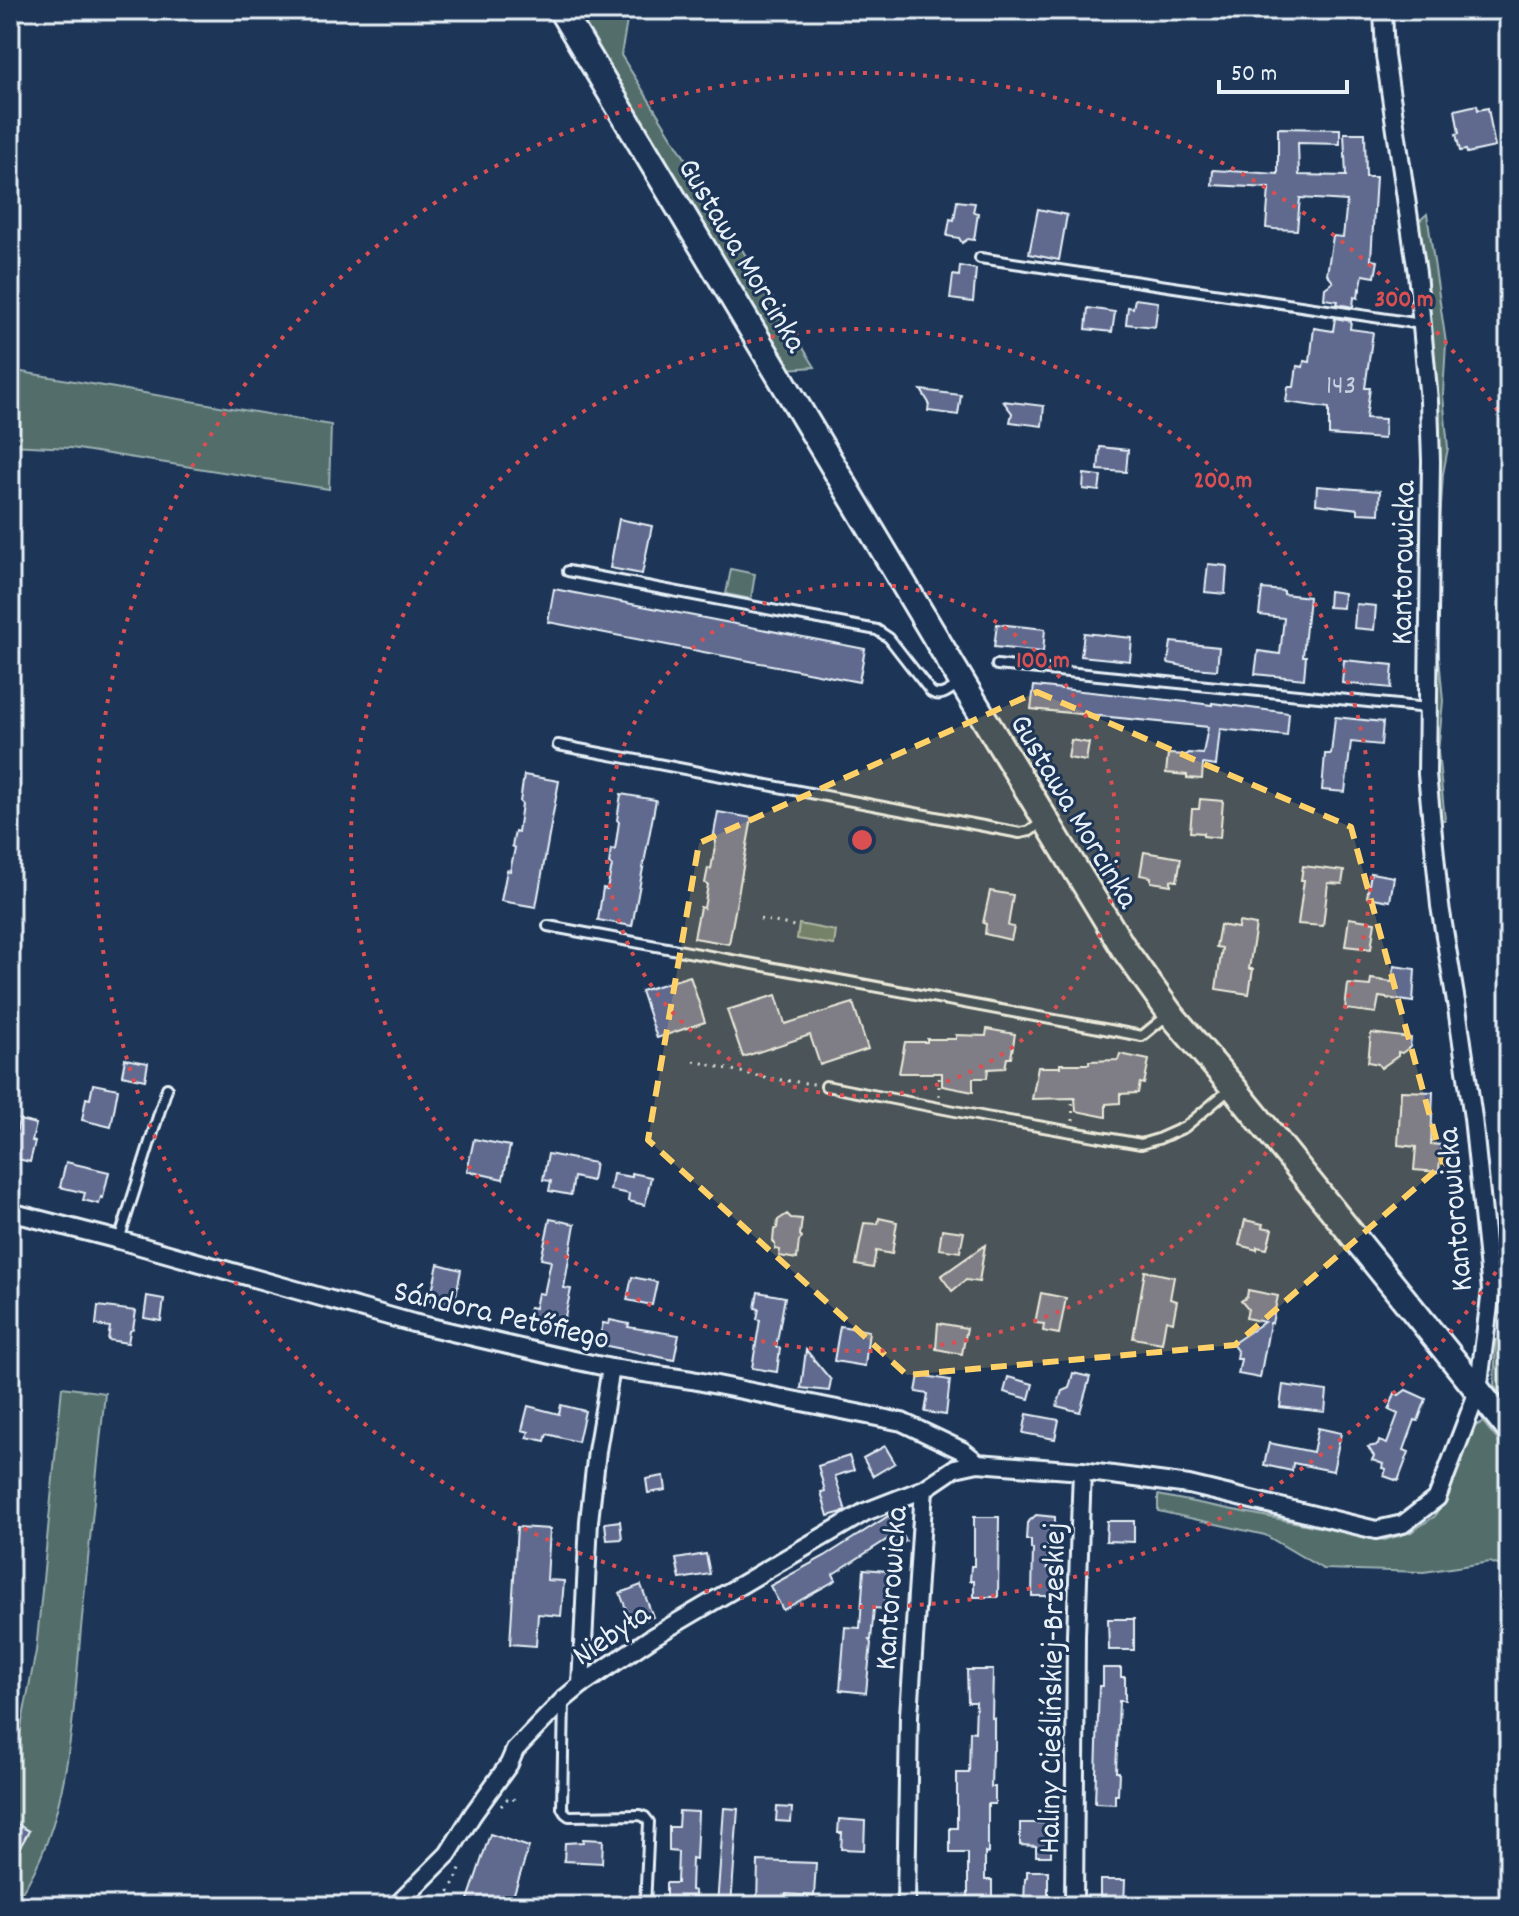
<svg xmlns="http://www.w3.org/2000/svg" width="1519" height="1916" font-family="Dekko,sans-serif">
  <rect width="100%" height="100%" fill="#1d3557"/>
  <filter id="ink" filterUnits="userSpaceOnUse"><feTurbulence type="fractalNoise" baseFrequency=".0125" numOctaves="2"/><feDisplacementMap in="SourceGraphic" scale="16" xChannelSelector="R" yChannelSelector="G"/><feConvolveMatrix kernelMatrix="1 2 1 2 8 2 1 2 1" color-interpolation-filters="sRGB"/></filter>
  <g filter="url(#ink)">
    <path fill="#526e6b" stroke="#9db0b2" stroke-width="2" d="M574 10H629L621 55 815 367 786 369Z
      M1427 214 1446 343 1443 395 1448 448 1443 474 1439 539 1433 356 1418 222Z
      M10 370 331 425 329 489 71 448 10 445Z
      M731 569 755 574 751 599 726 594Z
      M1437 634 1443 701 1438 752 1445 820H1438C1433 758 1435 696 1437 634Z
      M799 924 836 931 834 945 797 939Z
      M1496 1340 1509 1341V1405L1494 1386Z
      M62 1387 105 1393C97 1468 90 1543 82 1618 73 1708 71 1833 12 1906H10V1783L36 1651Z
      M1483 1422 1509 1454V1569L1490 1562 1424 1572 1323 1569 1265 1535 1158 1511V1495L1385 1540 1411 1532 1435 1516 1475 1426Z"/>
    <path fill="#606b8f" stroke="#e8f1f8" stroke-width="2" d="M1477 105 1478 110 1488 108 1495 147 1467 153 1466 150 1460 151 1456 134 1459 133 1455 110Z
      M1278 128 1340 129V144L1298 143 1299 175 1346 176 1344 133H1365L1366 177H1376L1371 260 1378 261 1375 277 1363 275 1360 290 1359 289 1358 298 1354 297 1353 307 1337 304 1338 301 1324 299 1325 288 1333 282 1327 274 1333 236 1343 237 1347 201 1300 198 1297 230 1274 229 1266 228 1269 188 1212 185 1213 170 1278 174Z
      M957 201 975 203 973 212 978 213 974 240 968 239 962 243 959 238 947 236 950 219 954 220Z
      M1038 209 1067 215 1059 260 1029 254Z
      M960 266 976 269 973 302 950 299 953 275 959 276Z
      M1135 299 1158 302 1155 327 1126 324 1128 307 1133 308Z
      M1088 308 1115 312 1112 332 1086 329Z
      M1335 318 1351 321 1350 329 1373 332 1365 388H1370L1366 418 1385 419 1384 439 1329 435V408L1286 402 1288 387H1294L1297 366 1303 367 1304 361 1310 362 1314 328 1333 331Z
      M921 390 961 395 958 415 928 411 929 403Z
      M1003 401 1044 406 1042 426 1010 422 1012 413Z
      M1100 447 1128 450 1126 472 1098 470Z
      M1084 474 1101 476 1099 491 1083 489Z
      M1317 486 1380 491 1379 514 1358 513V509L1316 504Z
      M619 519 652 526 642 574 610 568Z
      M1208 564 1227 566 1225 594 1205 592Z
      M554 589 865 649 859 682 548 622Z
      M1262 589 1284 591V594L1309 597 1303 656H1306L1304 679 1255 674 1258 651 1280 654 1284 618 1259 615Z
      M1329 591 1344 593 1343 608 1328 607Z
      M1356 604 1376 606 1374 630 1354 628Z
      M997 624 1045 629 1043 652 994 647Z
      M1084 633 1132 638 1130 661 1081 656Z
      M1171 642 1219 647 1217 670 1194 668 1168 663Z
      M1344 660 1393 665 1391 688 1342 683Z
      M1034 686 1196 703 1212 705V703L1289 713 1287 736 1220 729 1216 766 1203 764 1202 779 1187 778V775L1166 773 1168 754 1187 755 1188 753 1203 754 1208 727 1031 709Z
      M1335 717 1383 722 1381 745 1351 742 1345 792 1322 790 1325 754H1331Z
      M1071 740 1089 743 1086 761 1068 758Z
      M524 775 559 781 536 907 501 901 507 870 510 871 515 848 512 846 515 831 518 832 522 804 520 802Z
      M621 794 656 800 632 926 598 920 603 888 607 889 612 866 609 864 611 849 615 850 619 822 617 820Z
      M1200 799 1223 801 1220 838 1203 836V833L1190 832 1192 809H1199Z
      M718 812 752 818 729 944 694 938 700 907 704 908 708 885 705 883 708 868 711 869 716 841 713 839Z
      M1144 852 1181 858 1177 881 1171 880V885L1151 882V877L1140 875Z
      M1303 866 1344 871 1342 884 1328 883 1323 926 1298 924 1304 880H1301Z
      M1371 873 1394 877 1390 901 1367 897Z
      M990 891 1013 895 1008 926 1014 927 1011 940 985 934 986 924 983 923Z
      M1349 918 1375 922 1371 949 1345 946Z
      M1239 922 1256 925 1249 969H1253L1249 994 1216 989 1222 948 1216 947 1220 925 1238 928Z
      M1394 966 1415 969 1413 1002 1379 997 1376 1013 1345 1009 1348 984 1370 986 1371 979 1392 982Z
      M690 976 705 1022 657 1038 641 991Z
      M776 995 785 1024 853 1003 868 1049 820 1065 810 1035 743 1057 727 1010Z
      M987 1029 1015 1034 1011 1058H1007L1005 1068 988 1069 987 1078H973V1092L942 1086V1073H899L905 1042H927V1039H956V1035L986 1036Z
      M1371 1033 1411 1038 1410 1047 1402 1053 1398 1052V1056L1381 1068 1378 1064 1368 1062Z
      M1120 1054 1149 1060 1144 1084 1140 1083 1138 1093 1120 1094V1103L1106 1104V1117L1076 1111 1075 1098 1032 1099 1038 1067H1060V1064H1089V1061L1118 1060Z
      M125 1059 148 1063 145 1080 122 1075Z
      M93 1084 118 1089 111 1127 82 1120 86 1098 90 1099Z
      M1401 1091 1433 1092 1431 1144 1441 1145 1439 1172 1414 1170 1416 1147 1398 1145Z
      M19 1120 36 1124 32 1141 35 1142 30 1162 10 1157V1136L15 1137Z
      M474 1139 510 1146 503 1179 467 1171Z
      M548 1154 595 1163 592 1181 574 1177 571 1195 549 1191 551 1181 543 1180Z
      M66 1162 109 1172 103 1198 101 1197 99 1204 83 1200 85 1193 60 1187Z
      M632 1173 651 1177 645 1205 628 1201 629 1194 610 1190 613 1174 632 1177Z
      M787 1214 791 1218 802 1219 800 1235 802 1238 799 1241 797 1259 779 1256 780 1250 775 1249V1244L773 1241 774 1230 777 1228 778 1220Z
      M879 1218 897 1222 892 1254 876 1251 873 1268 856 1265 864 1223 878 1224Z
      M550 1219 575 1224 564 1288 571 1289 561 1335 545 1332V1329L534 1326 535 1321 527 1319 530 1307 535 1308 538 1293 544 1294 551 1261 541 1259Z
      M1245 1220 1263 1224 1262 1227 1272 1229 1267 1249 1257 1247V1250L1239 1245Z
      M942 1229 964 1232 960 1252 939 1249Z
      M985 1245 979 1282 966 1280 952 1291 941 1276Z
      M438 1264 461 1270 454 1306 430 1301Z
      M1145 1271 1174 1277 1170 1299 1177 1301 1173 1322 1166 1320 1162 1343 1133 1338Z
      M632 1277 657 1282 652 1305 627 1300Z
      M1248 1290 1278 1296 1272 1323H1270L1260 1378 1238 1374 1241 1359H1237L1238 1352 1232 1344 1264 1322 1246 1318 1248 1309 1241 1301 1247 1297Z
      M758 1292 785 1297 776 1347 780 1348 777 1372 752 1368 760 1320 757 1319 759 1309 755 1308Z
      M1041 1293 1066 1298 1059 1334 1043 1331 1044 1324 1035 1323Z
      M147 1296 164 1299 161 1321 144 1318Z
      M98 1306 136 1311 133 1329 130 1331 128 1343 108 1340 110 1327 96 1325Z
      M610 1320 629 1324 628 1327 679 1335 674 1360 598 1344 603 1323 609 1324Z
      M938 1323 967 1328 962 1354 936 1349Z
      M840 1326 869 1331 865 1366 834 1361Z
      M806 1350 831 1380 829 1391 801 1388Z
      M1073 1373 1090 1377 1080 1412 1057 1406 1062 1391 1069 1388Z
      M919 1375 950 1380 946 1415 925 1412 928 1394 916 1392Z
      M1008 1377 1033 1384 1029 1399 1004 1392Z
      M1283 1385 1327 1391 1325 1412 1280 1407Z
      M1406 1390 1426 1399 1418 1421 1415 1420 1404 1450 1409 1452 1398 1481 1384 1476 1386 1469 1382 1468 1383 1464 1372 1460 1374 1456 1368 1447 1378 1445 1379 1441 1387 1444 1398 1414 1389 1410 1395 1393 1399 1395Z
      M561 1405 585 1411 578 1442 547 1434 545 1441 527 1437 529 1432 522 1430 528 1406 559 1414Z
      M1027 1414 1059 1420 1055 1439 1023 1433Z
      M1318 1428 1341 1433 1333 1471 1293 1463 1292 1471 1264 1465 1269 1443 1313 1452Z
      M885 1446 895 1463 873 1476 863 1458Z
      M849 1456 854 1470 835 1476 846 1511 828 1516 821 1492 825 1491 818 1466Z
      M664 1476 666 1490 648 1493 646 1479Z
      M890 1515 906 1541 894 1549 888 1539 833 1574 836 1580 783 1610 770 1586 825 1556Z
      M1036 1515 1055 1517V1541L1048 1540 1047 1568H1054V1596H1032L1033 1549H1031V1540H1026L1027 1523Z
      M974 1517H999L998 1597H974V1581H970L971 1566H974Z
      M620 1521 622 1539 607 1540 605 1523Z
      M1107 1521H1134V1542L1106 1541Z
      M517 1527 550 1529 547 1580 564 1581 561 1616 538 1614 536 1646 510 1644Z
      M706 1554 710 1574 680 1579 676 1559Z
      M864 1569 887 1571 885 1609 874 1608 871 1640H869L871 1643 866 1693 840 1690 845 1627 860 1628Z
      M641 1585 653 1617 632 1625 620 1593Z
      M1108 1619H1134V1650H1109Z
      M1103 1668H1121V1677H1125V1701H1119L1116 1772H1119L1118 1795H1115V1804L1095 1803 1099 1686H1103Z
      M967 1670H993L992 1718H994V1750H992L991 1787H995V1804H988V1854L985 1853V1880H992V1906H968V1853H950V1828H957V1773H969L970 1731 975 1732 976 1702H968Z
      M777 1807 792 1808 791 1822 776 1821Z
      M724 1808 738 1809 731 1906H717Z
      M679 1811 698 1812 696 1859 692 1858 691 1890 695 1891V1906H674L675 1900 666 1899V1883H677L678 1852 669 1851V1827H678Z
      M839 1819 865 1821 864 1850 841 1849 842 1833H838Z
      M10 1820 29 1831 19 1849 10 1844Z
      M1020 1823H1048V1835H1051V1856H1036V1846L1020 1845Z
      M490 1834 529 1847 510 1906H466Z
      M583 1839 603 1840 602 1863 564 1861 565 1843 583 1842Z
      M758 1861 816 1863 814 1896 786 1894V1905H757Z
      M1027 1871H1048V1905L1024 1904 1025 1879 1027 1878Z
      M1100 1880H1125L1124 1906H1100Z"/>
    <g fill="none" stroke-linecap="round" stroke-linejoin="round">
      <g stroke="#e8f1f8" stroke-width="14">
        <path id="lane" d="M980 258 1421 324
          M568 571 877 630 889 638 931 692C941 699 951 689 960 683
          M997 665 1428 708
          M558 745 1020 833 1030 831 1042 822
          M548 926 1142 1036 1169 1014
          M826 1086 986 1117 1141 1144 1158 1139 1185 1127 1229 1090
          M119 1240 167 1088
          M564 1700 562 1808 565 1813 569 1816 640 1815 645 1817 649 1822 645 1906"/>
      </g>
      <g stroke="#e8f1f8" stroke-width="22">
        <path id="street" d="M10 1212 119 1240 413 1323 555 1356 611 1368 692 1380 902 1422 963 1451 978 1463
          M581 1685 589 1521 597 1451 611 1368
          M396 1906 448 1854 473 1814 509 1764 515 1750 564 1699 581 1685 654 1636 865 1512 924 1489 955 1468 978 1463 1082 1471 1189 1485 1376 1530 1403 1524 1437 1498 1478 1391 1491 1290 1473 1118 1457 1008 1440 906 1427 774 1431 461 1429 401 1417 273 1385 56 1383 10
          M906 1906 909 1715 924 1489
          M1074 1906 1076 1635 1082 1471"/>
      </g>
      <g stroke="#e8f1f8" stroke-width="30">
        <path id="secondary" d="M561 10 962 682 1124 949 1170 1013 1233 1087 1509 1429"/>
      </g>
      <path stroke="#e8f1f8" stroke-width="3" stroke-dasharray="2 6" stroke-linecap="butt" d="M760 919 799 927
        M694 1061 766 1078 814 1084
        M939 1096V1075H942
        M1073 1121 1072 1100H1075
        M501 1806 509 1797 517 1801
        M441 1906 458 1875 461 1864"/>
      <use href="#lane" stroke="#1d3557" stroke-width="8"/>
      <use href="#street" stroke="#1d3557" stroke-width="16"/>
      <use href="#secondary" stroke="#1d3557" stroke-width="24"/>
    </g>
  </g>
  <path fill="#ffd166" fill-opacity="0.2" stroke="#ffd166" stroke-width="6" stroke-dasharray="16 10" stroke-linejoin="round" d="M1037 692 1351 827 1443 1164 1235 1345 907 1375 648 1140 699 843Z"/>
  <g fill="none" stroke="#da5052" stroke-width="4" stroke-dasharray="4 8">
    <circle cx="862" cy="840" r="256"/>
    <circle cx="862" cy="840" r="511"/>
    <path d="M1509 1252A767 767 0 1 1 1509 428"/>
  </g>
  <g text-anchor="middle" stroke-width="6" stroke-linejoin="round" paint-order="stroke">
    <g font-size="28" fill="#c6d0de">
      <text x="1341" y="393">143</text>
    </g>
    <g font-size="32" fill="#e8f1f8" stroke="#1d3557">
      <text transform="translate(744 254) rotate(59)" y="11">Gustawa Morcinka</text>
      <text transform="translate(1401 563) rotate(-89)" y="11">Kantorowicka</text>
      <text transform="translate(1076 810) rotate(59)" y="11">Gustawa Morcinka</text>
      <text transform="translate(1453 1210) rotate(-95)" y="11">Kantorowicka</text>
      <text transform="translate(502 1313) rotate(13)" y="11">Sándora Petőfiego</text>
      <text transform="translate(889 1588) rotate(-86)" y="11">Kantorowicka</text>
      <text transform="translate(610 1633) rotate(-34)" y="11">Niebyła</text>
      <text transform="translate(1050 1688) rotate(-89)" y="11">Haliny Cieślińskiej-Brzeskiej</text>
    </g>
  </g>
  <circle cx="862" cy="840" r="12" fill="#da5052" stroke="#1d3557" stroke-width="4"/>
  <g font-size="24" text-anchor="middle" font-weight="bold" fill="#da5052" stroke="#1d3557" stroke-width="6" stroke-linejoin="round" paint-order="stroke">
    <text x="1404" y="306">300 m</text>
    <text x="1223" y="487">200 m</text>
    <text x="1043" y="667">100 m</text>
  </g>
  <rect width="1519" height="1916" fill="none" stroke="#1d3557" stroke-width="40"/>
  <rect x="20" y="20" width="1479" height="1876" fill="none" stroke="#e8f1f8" stroke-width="3" filter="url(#ink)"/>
  <path d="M1219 80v12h128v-12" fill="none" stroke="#e8f1f8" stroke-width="4"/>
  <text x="1231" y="80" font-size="24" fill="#e8f1f8" stroke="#1d3557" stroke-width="6" paint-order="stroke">50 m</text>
</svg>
